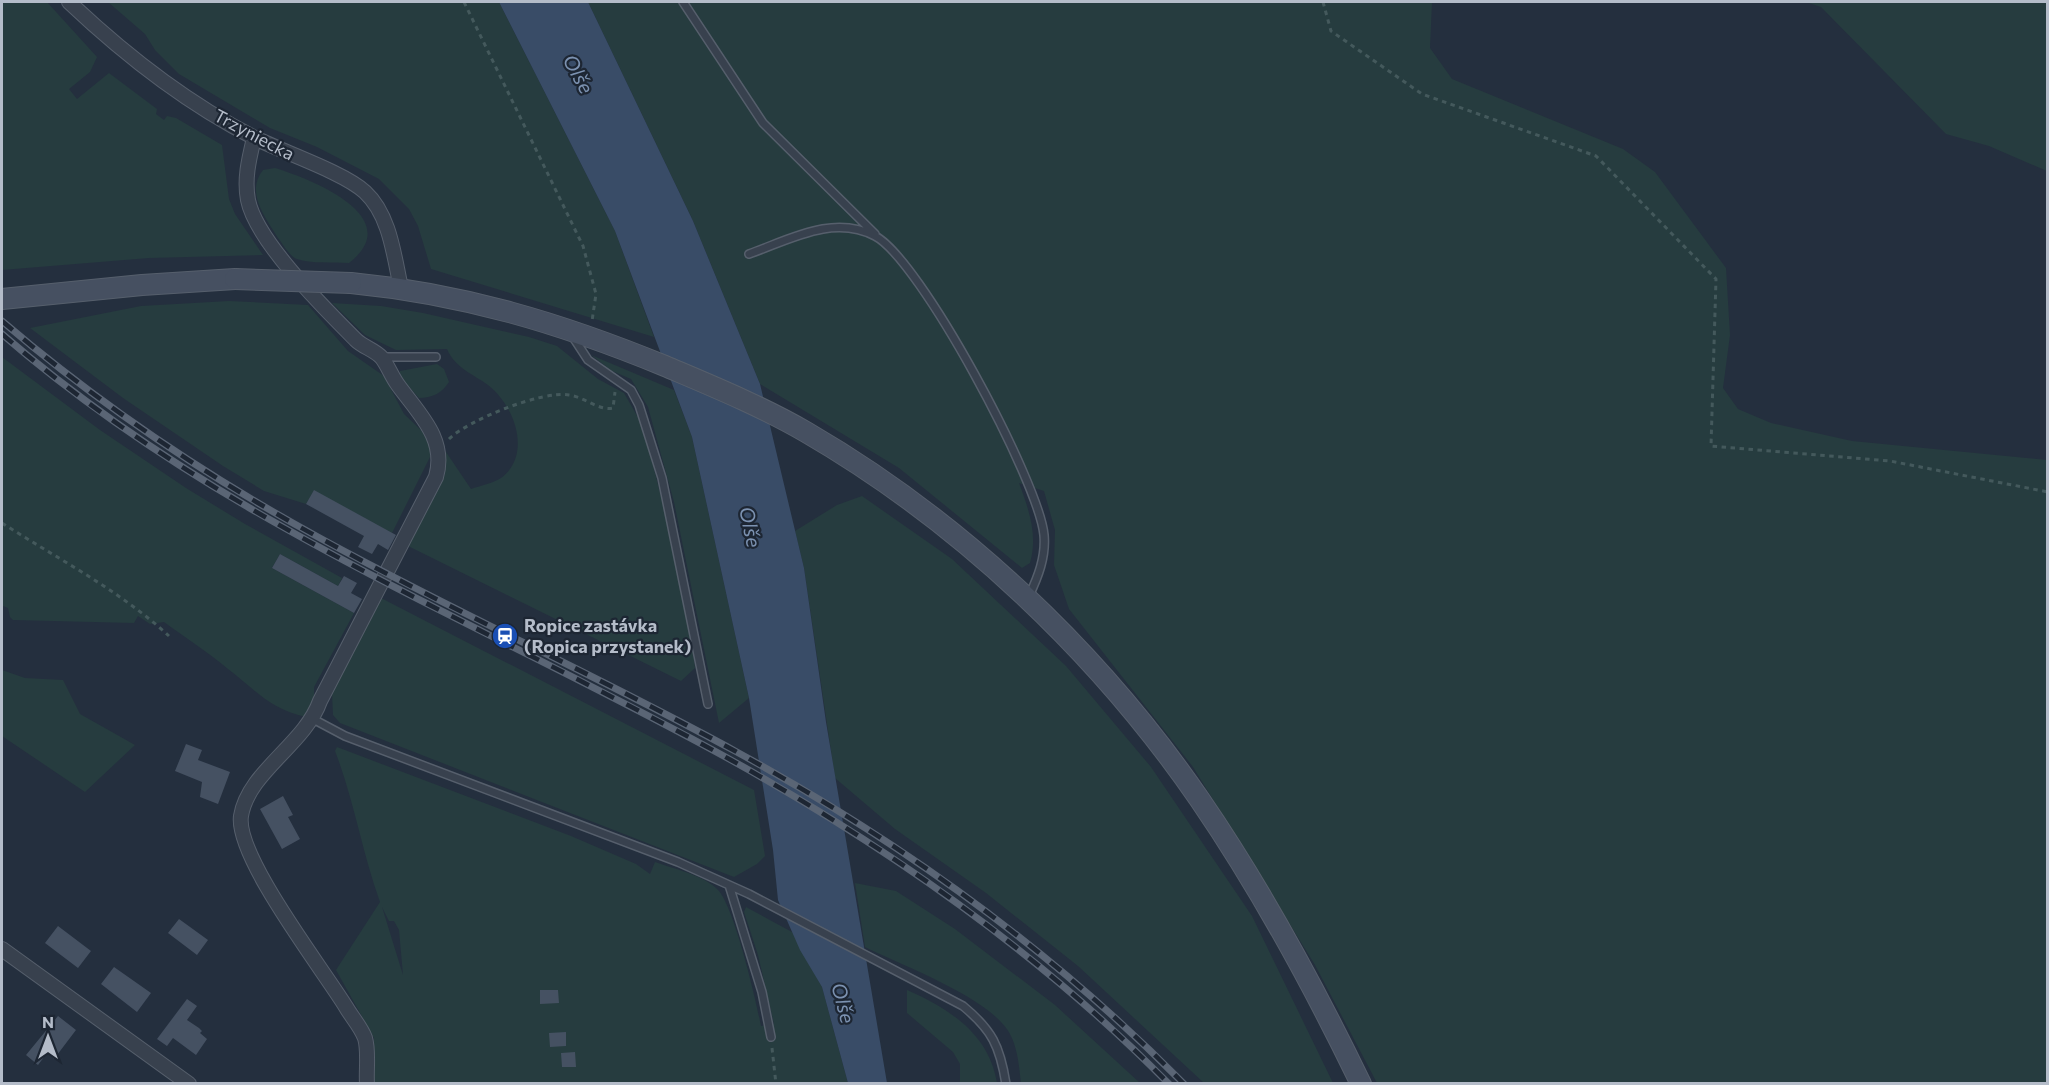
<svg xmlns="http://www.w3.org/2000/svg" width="2049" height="1085" font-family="Commissioner,sans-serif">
  <rect width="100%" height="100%" fill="#242f3e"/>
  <path fill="#263c3f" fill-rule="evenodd" d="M2 2H47L97 57 90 72 69 89 77 99 109 73 157 109 156 114 164 120 167 116 176 118 222 145 229 199 235 214 263 255 149 258 2 270Z
    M108 2H499L615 231 654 337 431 269 418 226 409 209 379 179 317 147 270 128 179 74 155 50 145 34Z
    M588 2H1432L1430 48 1452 79 1623 149 1655 172 1726 268 1730 335 1723 388 1738 409 1771 423 1852 441 2047 460V1083H1377L1315 965 1193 767 1069 609 1054 565 1055 530 1044 491 1019 483C1029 510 1038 535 1030 563L1022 568 899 468 760 384 693 221Z
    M1806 2H2047V171L1989 146 1946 134 1821 7Z
    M275 168C311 179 408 217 349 263 333 262 311 264 297 259 289 256 283 244 278 238 266 218 245 193 263 170Z
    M229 301 308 305 348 351 384 376 404 414 423 432 430 445V457L392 533 314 491 306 504 264 491 223 466 123 398 30 328 141 306Z
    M332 303 381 306 423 313 529 337 557 346 598 379 624 393 643 426 666 516 693 647 695 668 681 681 408 546 444 477 446 452 471 489C480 486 493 483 501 478 533 454 514 405 488 385 473 374 455 368 447 349L396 350 365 335Z
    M591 355 674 390 692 437 749 698 719 723 674 502 648 407 631 379 612 371Z
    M2 357 100 430 186 488 245 524 342 578 338 586 280 554 272 568 354 613 314 687V697L306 717C269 709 256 690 228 669 208 652 186 638 164 622L150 624 138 616 134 623 13 620 10 617 8 608 3 606 2 574Z
    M437 364 444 369 449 382C442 393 432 398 419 398L400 377V371Z
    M862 496 952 559 1066 666 1151 767 1252 916 1333 1083H1204L1078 966 986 893 895 829 835 778 804 568 795 531 837 505Z
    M381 598 754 790 765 856 757 864 734 877 340 723 333 715 332 693Z
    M2 670 25 678 63 680 80 714 135 745 85 792 2 736Z
    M337 747 571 836 636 864 650 874 655 862C674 869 704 875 718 890 734 906 756 1000 761 1026L774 1024 758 955 744 912 746 907 792 932 822 987 848 1083H374V1038L336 970 380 902C362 852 354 800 335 751ZM382 907 389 921H394L399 930 403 975Z
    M855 883 896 891 955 929 1055 1005 1140 1083H1021C1019 1067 1018 1049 1010 1034 991 998 903 966 865 947Z
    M907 990C950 1009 989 1034 997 1083H960V1064L953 1052 907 1013Z"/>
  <path fill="#394c67" d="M499 2H588L693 221 760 384 804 568 826 722 887 1083H848L822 987 800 950 778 900 773 850 749 698 692 437 615 231Z"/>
  <path fill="#455162" d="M314 490 396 535 388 550 378 544 372 554 358 547 364 536 306 504Z
    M280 554 338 586 344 576 357 583 351 593 362 599 354 613 272 568Z
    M186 744 202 750 198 760 230 772 218 804 200 797 202 782 175 771Z
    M283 796 293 815 288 817 300 839 282 849 260 809Z
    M179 919 208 940 197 955 168 933Z
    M58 926 91 951 78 968 45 943Z
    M114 967 151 993 137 1012 101 984Z
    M540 990H558L559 1003 540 1004Z
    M187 999 197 1006 187 1020 199 1028 202 1031 200 1033 207 1039 196 1055 173 1038 167 1046 157 1039Z
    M58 1016 76 1030 54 1059 47 1053 38 1065 26 1055Z
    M566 1032V1046L550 1047 549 1033Z
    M575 1052 576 1067H562L561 1053Z"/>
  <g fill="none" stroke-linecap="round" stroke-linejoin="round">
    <g stroke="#565f6c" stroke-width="10">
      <path id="service" d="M683 2 763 123 875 234
        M749 254C789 240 833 214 875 236 920 259 1039 482 1044 535 1046 557 1038 577 1029 596
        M573 337 588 360 631 390 639 405 662 478 708 704
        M381 357H436
        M313 719 345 736 678 862 749 894 963 1006C992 1030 1000 1046 1006 1084
        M729 885 762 992 771 1037"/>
    </g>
    <g stroke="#565f6c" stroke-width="16">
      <path id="minor" d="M69 2C125 55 186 103 255 138 283 152 345 173 365 192 390 215 394 256 401 288
        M254 138C249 159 244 179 248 200 256 241 326 310 356 340 363 347 375 350 382 358 388 366 392 377 398 385 419 414 447 439 436 477L320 701C305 744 248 772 241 816 235 856 322 968 346 1007 351 1016 361 1027 365 1038 369 1051 366 1070 367 1084
        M2 949 189 1084"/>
    </g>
    <g stroke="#565f6c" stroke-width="22">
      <path id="secondary" d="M351 283C464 294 560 323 665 366 712 386 761 406 806 432 961 522 1099 653 1200 800 1261 889 1314 987 1361 1084
        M2 299 142 285 235 279"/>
    </g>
    <path stroke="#44595c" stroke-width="3" stroke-dasharray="4.5 4.5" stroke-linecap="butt" d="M464 2 583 246 596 294 592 321
      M1323 2 1331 31 1422 94 1596 156 1716 279 1711 446 1890 461 2048 492
      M449 439C468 420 543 390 569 395 585 397 598 411 613 408L615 392
      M2 523C58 559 119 590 169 636
      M772 1048 776 1084"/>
    <use href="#service" stroke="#38414e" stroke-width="7"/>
    <use href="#minor" stroke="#38414e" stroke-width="14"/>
    <use href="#secondary" stroke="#465061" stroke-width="20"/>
    <g stroke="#5a6575" stroke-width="7">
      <path id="rail" d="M2 321C99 404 206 476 318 537 455 612 598 676 735 751 900 841 1052 950 1184 1084
        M2 334C221 524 482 622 731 760 891 849 1041 954 1169 1084"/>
    </g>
    <use href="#rail" stroke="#1d2633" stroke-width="4.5" stroke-dasharray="14" stroke-linecap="butt"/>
    <g stroke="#565f6c" stroke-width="22" stroke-linecap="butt">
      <path id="secondary-bridge" d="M235 279 351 283"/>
    </g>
    <use href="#secondary-bridge" stroke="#465061" stroke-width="20"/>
  </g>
  <defs>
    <g id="station-disc" transform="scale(1.35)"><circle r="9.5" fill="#1a4fb4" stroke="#1d2633"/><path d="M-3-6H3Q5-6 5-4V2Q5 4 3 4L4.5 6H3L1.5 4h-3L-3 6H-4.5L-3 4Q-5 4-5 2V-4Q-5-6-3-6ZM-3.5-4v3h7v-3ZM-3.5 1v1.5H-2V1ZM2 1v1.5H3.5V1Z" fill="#fff"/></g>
  </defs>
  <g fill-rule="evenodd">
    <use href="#station-disc" x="505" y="636"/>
  </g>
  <g text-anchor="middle" stroke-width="4.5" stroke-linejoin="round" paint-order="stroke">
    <g font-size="18" fill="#b4bcc9" stroke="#1d2633">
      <text transform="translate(254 135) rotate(28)" y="6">Trzyniecka</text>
    </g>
    <g font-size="18" font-weight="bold" fill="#b4bcc9" stroke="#1d2633" text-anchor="start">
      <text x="524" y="632">Ropice zastávka<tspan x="524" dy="21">(Ropica przystanek)</tspan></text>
    </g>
    <g font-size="20" font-style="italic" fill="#7c92b1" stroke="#1d2633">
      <text transform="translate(578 74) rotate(61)" y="7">Olše</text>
      <text transform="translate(750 527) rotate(78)" y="7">Olše</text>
      <text transform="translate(843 1003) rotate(75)" y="7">Olše</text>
    </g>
  </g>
  <rect width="2049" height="1085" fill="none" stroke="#b4bcc9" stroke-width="6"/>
  <g transform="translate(48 1037)" stroke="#1d2633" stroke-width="4.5" paint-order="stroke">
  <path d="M0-4.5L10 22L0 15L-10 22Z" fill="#b4bcc9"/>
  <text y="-9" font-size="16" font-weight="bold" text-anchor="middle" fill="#b4bcc9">N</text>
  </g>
</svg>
